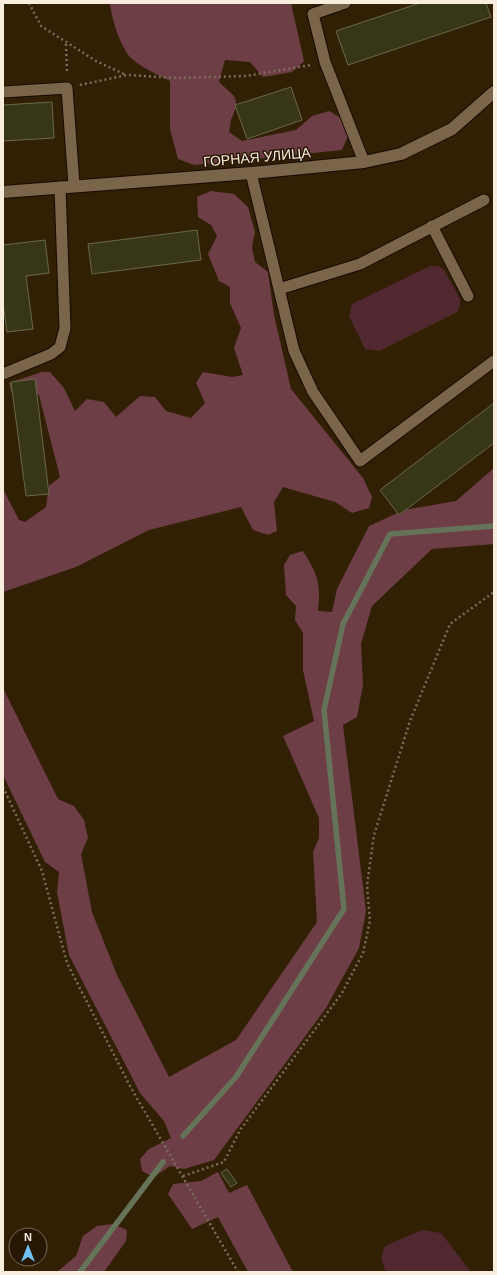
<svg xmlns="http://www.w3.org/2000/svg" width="497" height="1275" font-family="Arial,sans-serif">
  <rect width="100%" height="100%" fill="#322005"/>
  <path fill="#512830" d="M430 266H438L444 270 460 299V306L457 312 379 351 365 349 349 316 352 304Z
    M422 1230 441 1233 471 1272H386L381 1259 385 1246Z"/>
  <path fill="#6d3e46" d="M110 3H291L304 61 292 72 263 77 250 62 225 60 219 82 234 96 237 105 231 120 229 132 242 141 296 130 312 116 329 111 341 118 348 136 342 150 194 165 178 159 170 129V81C159 75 140 67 131 58 121 48 111 18 110 3Z
    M211 191 234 194 248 207 255 232 252 247 255 262 268 272 274 315 291 389 363 478 372 497 369 508 352 513 335 502 283 487 274 502 277 531 268 535 253 530 241 507 149 530 76 567 3 592V489L19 520 25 522 46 507 49 486 60 477 39 395 12 394 9 383 42 372H50L64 388 75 411 87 399 104 402 116 417 140 396 155 397 166 411 191 418 205 403 196 383 203 372 232 377 243 375 234 348 241 328 230 303V287L219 281 208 254 217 236 211 225 198 217 197 197Z
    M494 468V544L432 549 372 606 361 644 363 685 357 717 343 725 366 911 359 948 326 1008 214 1160 184 1169 170 1166 154 1177 142 1171 140 1159 149 1149 171 1138 164 1121 140 1093 69 955 57 892 59 872 45 862 3 775V688L58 799 74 806 84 820 88 838 81 854 92 912 117 975 169 1077 236 1040 317 922 313 852 319 838V818L283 736 314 721 303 670V633L295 620 296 606 286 595 284 565 290 555 303 551C318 575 321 583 318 611L332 612 337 589 369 526 404 510 456 501Z
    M218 1172 229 1193 247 1185 293 1272H248L218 1217 192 1229 168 1194 173 1184 201 1181Z
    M113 1224 127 1230 126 1241 104 1272H57L76 1256 83 1236 97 1226Z"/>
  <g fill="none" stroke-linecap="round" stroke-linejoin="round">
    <path stroke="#657458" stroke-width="5.5" d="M183 1136 236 1077 344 909 324 710 343 624 390 534 494 526
      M80 1272 163 1162"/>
  </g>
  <path fill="#373617" stroke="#696847" d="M420 3H486L491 17 348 65 336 31Z
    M291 87 302 120 247 139 235 105Z
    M52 102 54 138 3 141V105Z
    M197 230 201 260 92 274 88 244Z
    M45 240 49 273 26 276 33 329 7 332 3 303V245Z
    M35 379 49 494 26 496 11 382Z
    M494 403V443L399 515 380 490Z
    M227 1169 237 1183 231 1187 221 1173Z"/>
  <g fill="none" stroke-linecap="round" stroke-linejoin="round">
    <g stroke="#170a00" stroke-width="13">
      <path id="service" d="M345 3 313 14 325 62 364 162
        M3 92 67 88 74 185
        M251 173 294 351 313 392 360 461 494 361
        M432 226 468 296
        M279 289 360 264 484 200
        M3 374 51 354 60 347 65 328 60 187"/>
    </g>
    <g stroke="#170a00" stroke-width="14">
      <path id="minor" d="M3 192 251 173 364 162 401 154 452 129 494 92"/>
    </g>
    <path stroke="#7d6d56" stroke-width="2.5" stroke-dasharray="2 3" stroke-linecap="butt" d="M29 3 41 26 96 61 126 75
      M66 44 67 74
      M80 85 127 75 176 78 246 76 311 65
      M3 787 42 871 67 963 131 1088 238 1272
      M183 1176 224 1162 240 1130 342 993 363 953 370 921 367 885 374 835 410 721 450 624 494 592"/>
    <use href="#service" stroke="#7a654a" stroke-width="11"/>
    <use href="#minor" stroke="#7a654a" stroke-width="12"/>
  </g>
  <g text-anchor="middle" stroke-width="3" stroke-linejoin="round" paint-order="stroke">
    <g font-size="14" fill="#f9edde" stroke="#271600">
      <text transform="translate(257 157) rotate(-5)" y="5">ГОРНАЯ УЛИЦА</text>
    </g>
  </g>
  <rect width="497" height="1275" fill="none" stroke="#f9edde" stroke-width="8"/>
  <g transform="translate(28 1247)"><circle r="19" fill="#271600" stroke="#7b6c59"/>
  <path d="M0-3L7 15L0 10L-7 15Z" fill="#70c2f4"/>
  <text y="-6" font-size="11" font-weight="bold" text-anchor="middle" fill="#f9edde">N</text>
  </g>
</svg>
